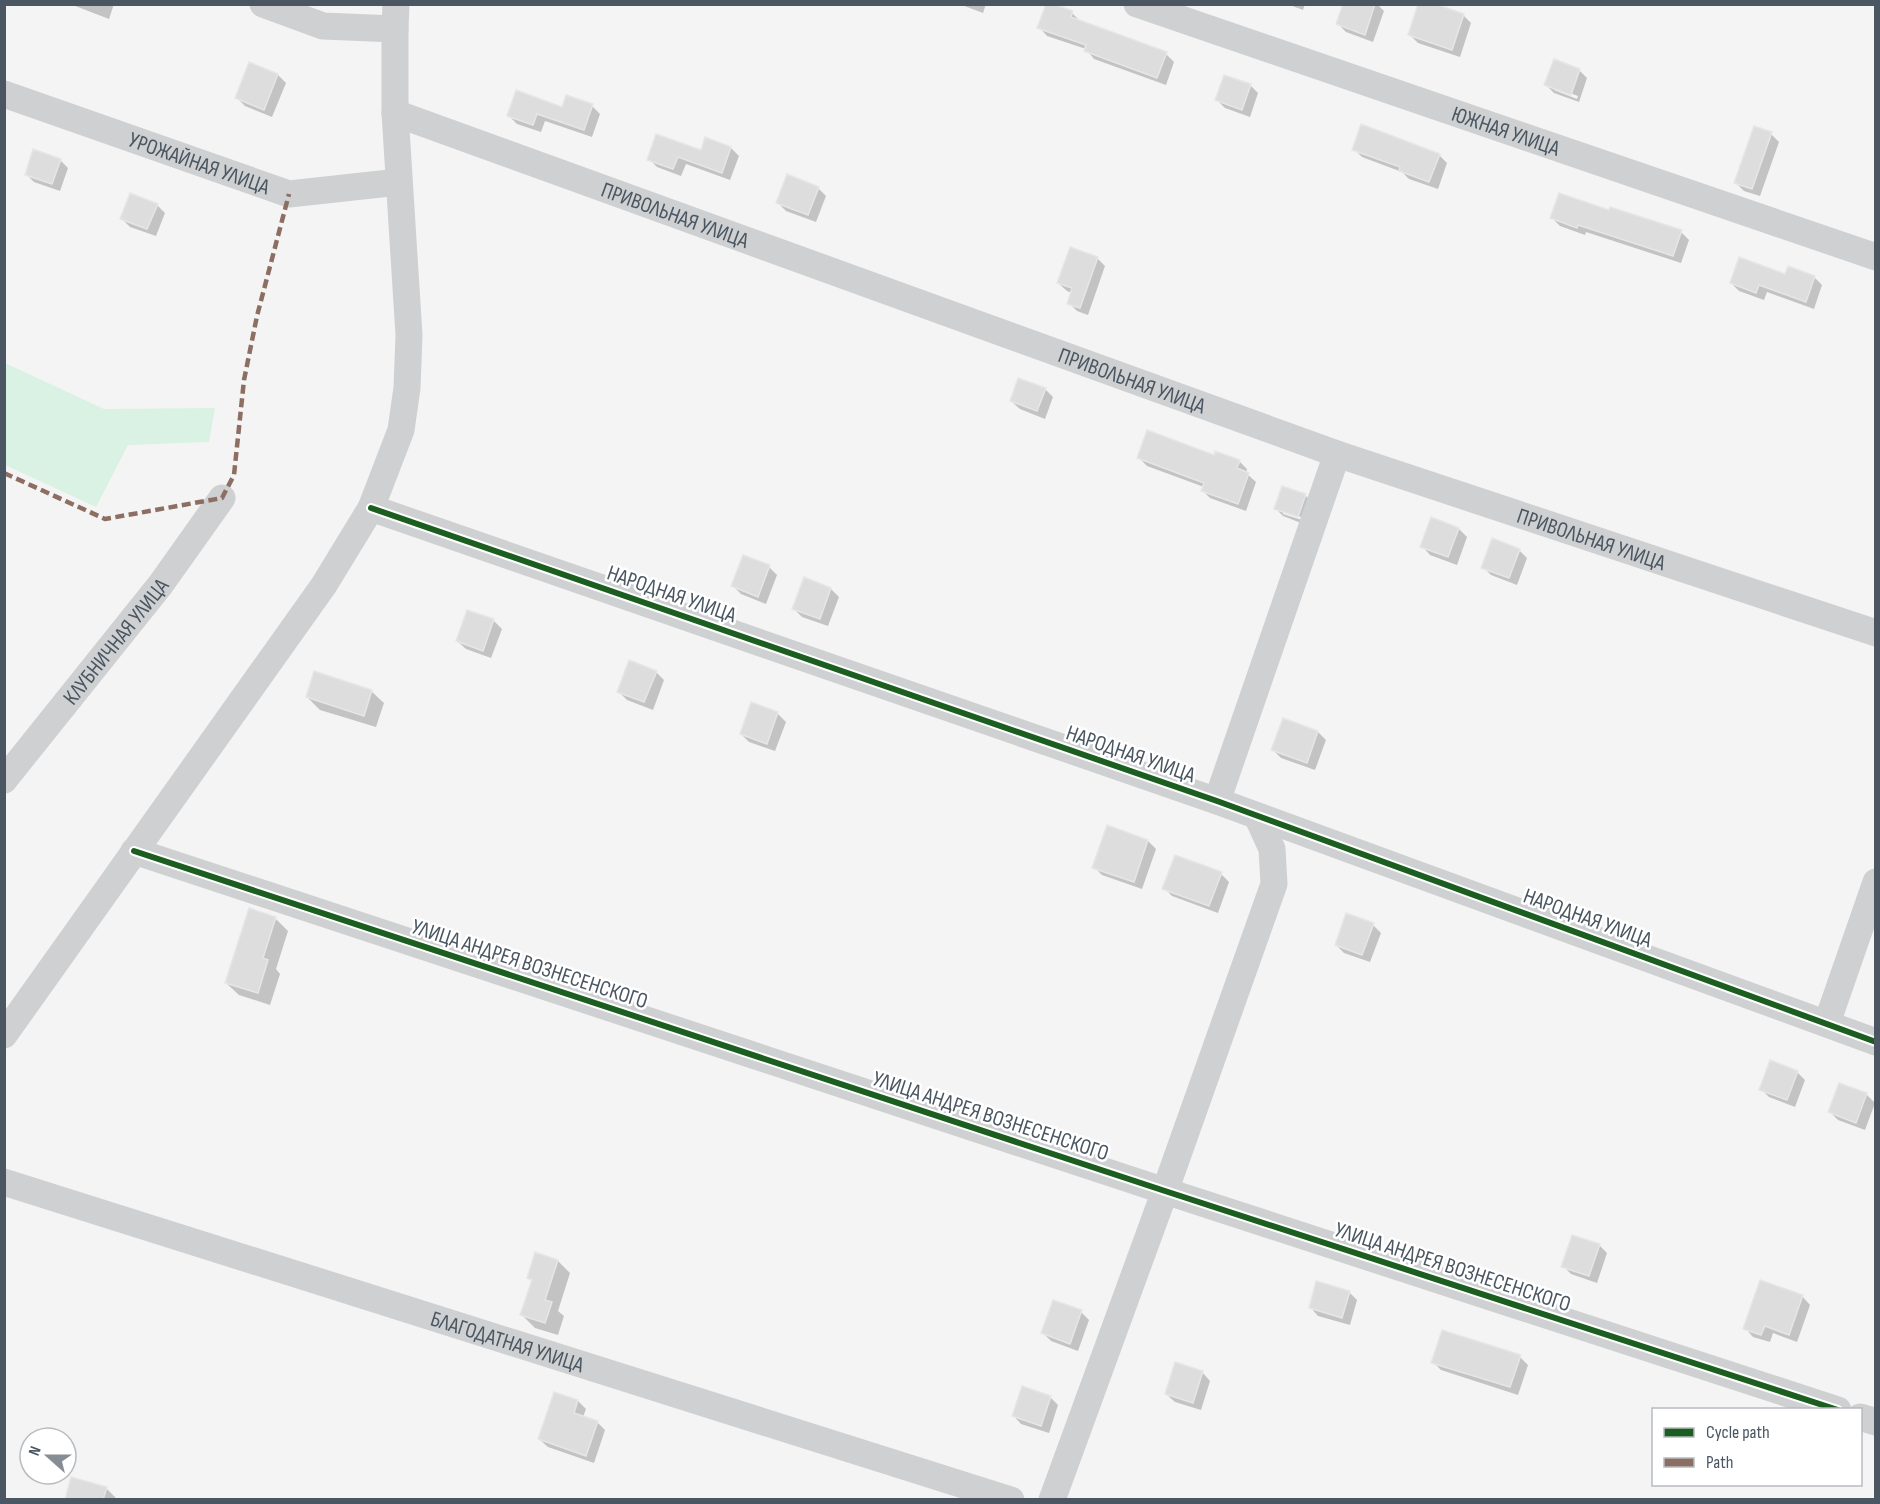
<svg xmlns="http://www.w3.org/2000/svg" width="1880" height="1504" font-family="'Sofia Sans Condensed',sans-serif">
  <rect width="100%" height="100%" fill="#f4f4f4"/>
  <path fill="#d9f2e3" d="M5 363 104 409 215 408 209 442 128 445 96 507 5 465Z"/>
  <path fill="#0003" fill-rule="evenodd" d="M70 4H114L109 19Z
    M959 4H986L983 13Z
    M1287 4H1305L1303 10Z
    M1345 4H1377L1384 11 1373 42 1346 32 1338 24Z
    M1072 13 1080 21 1166 54 1174 62 1166 85 1094 59 1086 49 1047 36 1039 27Z
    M1463 15 1471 23 1460 57 1418 43 1410 35Z
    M1579 70 1587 78 1579 102 1554 93 1546 85ZM1554 87 1578 96 1577 99 1554 90Z
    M278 75 286 83 272 117 245 106 237 98Z
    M1250 85 1258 93 1250 117 1225 108 1217 100Z
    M592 106 600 114 592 137 545 121 541 132 517 124 508 115Z
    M1771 134 1779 142 1760 196 1744 191 1736 183Z
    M731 148 739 156 730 180 686 164 681 176 657 167 649 159Z
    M1354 149 1439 155 1447 163 1438 189 1409 179 1402 172 1362 157Z
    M60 160 68 168 60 191 34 182 26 174Z
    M818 188 826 196 816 222 786 211 778 203Z
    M157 205 165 213 156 236 130 227 122 219Z
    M1610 212 1681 232 1689 240 1681 263 1586 232 1585 235 1560 226 1552 218Z
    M1097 258 1105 266 1088 315 1077 311 1069 303 1072 293 1067 291 1058 283Z
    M1786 276 1814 277 1822 285 1814 309 1767 292 1764 300 1739 291 1731 283Z
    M1045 389 1053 397 1045 419 1020 409 1011 401Z
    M1215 457 1239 461 1247 469 1246 473 1256 482 1246 511 1210 498 1202 490 1204 487 1147 466 1139 458Z
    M1305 495 1314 504 1306 525 1283 516 1275 508ZM1283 510 1306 519 1305 521 1283 514Z
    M1432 519 1459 529 1467 537 1457 565 1430 555 1422 546Z
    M1519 550 1527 558 1517 585 1491 575 1483 567Z
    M769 567 777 575 766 604 741 594 733 586Z
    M831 589 839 597 828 626 802 617 794 609Z
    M493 620 502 629 491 658 466 649 457 641Z
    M656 672 664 680 653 710 627 700 619 692Z
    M371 691 384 703 376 727 320 710 307 697Z
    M752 704 778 714 786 722 775 751 749 742 741 734Z
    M1284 720 1318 732 1326 740 1315 770 1281 758 1273 750Z
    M1148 841 1156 849 1142 889 1102 875 1094 867Z
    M1221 874 1229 882 1218 913 1172 896 1164 888Z
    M275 918 288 931 276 969 280 974 270 1005 239 995 226 983Z
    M1373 925 1381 933 1370 962 1344 953 1336 945Z
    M1797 1072 1805 1080 1795 1107 1769 1097 1761 1089Z
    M1840 1085 1867 1095 1875 1103 1865 1130 1838 1120 1830 1112Z
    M1599 1245 1607 1253 1597 1283 1571 1274 1563 1266Z
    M558 1261 570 1273 558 1311 564 1316 558 1335 535 1328 522 1315 533 1282 528 1278Z
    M1349 1292 1357 1300 1350 1325 1318 1316 1310 1307Z
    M1802 1296 1810 1305 1797 1342 1773 1333 1770 1342 1753 1337 1745 1328Z
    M1081 1312 1089 1320 1078 1351 1051 1341 1043 1333Z
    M1520 1357 1528 1365 1518 1395 1441 1370 1433 1362Z
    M1202 1372 1210 1381 1201 1410 1175 1402 1166 1394Z
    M1050 1397 1058 1405 1049 1433 1021 1424 1013 1415Z
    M578 1401 586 1409 583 1417 597 1422 605 1430 594 1463 548 1447 539 1439Z
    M106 1488 118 1500H66Z"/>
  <path fill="#ddddde" stroke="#e5e6e7" stroke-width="1.5" d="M1046 4H1053L1073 11 1071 17 1167 52 1157 78 1084 51 1086 45 1037 28Z
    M1343 4H1375L1365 35 1336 24Z
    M1418 4H1436L1464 14 1452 50 1408 35Z
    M1554 59 1580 69 1571 95 1544 85Z
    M249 62 278 74 264 110 235 98Z
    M1224 75 1251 84 1242 110 1215 100Z
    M516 90 562 107 566 95 593 104 584 130 537 114 533 125 507 116Z
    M1361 124 1440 154 1429 182 1399 171 1400 167 1352 150Z
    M1754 126 1772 132 1752 189 1734 183Z
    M656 134 701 150 705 137 731 147 722 173 678 157 673 169 647 160Z
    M33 149 61 159 52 184 25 175Z
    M787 174 819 187 808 215 776 203Z
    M130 193 158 204 147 229 120 219Z
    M1559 193 1609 210 1610 207 1682 230 1673 256 1578 225 1577 228 1550 218Z
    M1070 247 1098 257 1080 308 1067 304 1072 288 1057 283Z
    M1739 257 1785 274 1788 266 1815 276 1806 302 1759 285 1756 293 1730 283Z
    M1018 378 1046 388 1037 411 1010 401Z
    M1147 430 1214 455 1215 451 1240 460 1237 468 1249 473 1238 504 1201 491 1204 483 1137 458Z
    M1282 486 1306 494 1298 517 1274 509Z
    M1431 517 1459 528 1448 557 1420 547Z
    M1492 538 1520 549 1509 578 1481 568Z
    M743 555 770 565 758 597 731 586Z
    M804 577 831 588 820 619 792 609Z
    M467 610 494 619 483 651 456 641Z
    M629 660 657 671 644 702 617 692Z
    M314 671 372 690 364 716 306 697Z
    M751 702 778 712 767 744 740 734Z
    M1283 718 1318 731 1307 763 1271 750Z
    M1107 825 1148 840 1134 882 1092 868Z
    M1175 855 1222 872 1209 906 1162 889Z
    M249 908 276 917 263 958 268 960 258 993 225 983Z
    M1346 913 1374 923 1362 955 1335 945Z
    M1770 1060 1798 1071 1787 1100 1759 1090Z
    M1839 1083 1867 1093 1856 1123 1828 1112Z
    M1572 1235 1600 1244 1589 1276 1561 1267Z
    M535 1252 558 1260 545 1300 552 1302 545 1323 520 1315 532 1280 527 1278Z
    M1760 1280 1803 1295 1789 1335 1765 1326 1761 1335 1743 1329Z
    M1316 1281 1350 1291 1342 1318 1309 1308Z
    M1053 1300 1082 1310 1070 1344 1041 1333Z
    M1442 1330 1521 1355 1510 1387 1431 1363Z
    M1175 1362 1203 1371 1193 1403 1165 1394Z
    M1022 1386 1051 1396 1041 1426 1012 1416Z
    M554 1392 578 1400 574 1413 598 1421 586 1456 538 1439Z
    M71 1477 107 1487 103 1500H65Z"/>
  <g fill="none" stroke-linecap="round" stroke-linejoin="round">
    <g stroke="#ced0d2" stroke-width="27">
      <path d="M263 4 323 26 395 29"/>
      <path id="s1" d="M1137 4 1876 257"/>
      <path id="s2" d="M4 94 289 194 399 182"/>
      <path id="s3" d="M395 113 1337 454 1876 633"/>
      <path d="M371 508 1217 801 1876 1042"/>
      <path id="s4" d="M4 780 161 584 222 498"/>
      <path d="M1217 801 1337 454"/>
      <path d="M134 851 1165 1191 1838 1410"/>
      <path d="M1827 1023 1876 882"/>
      <path d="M4 1035 324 585 371 508 401 430 407 388 409 335 395 113V29L396 4"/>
      <path id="s5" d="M4 1182 1011 1500"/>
      <path d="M1860 1417 1876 1422"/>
      <path d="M1052 1500 1165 1191 1274 884 1272 849 1257 816"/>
    </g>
    <path stroke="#8d6e63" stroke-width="4.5" stroke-dasharray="9 4.5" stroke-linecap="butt" d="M4 473 105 519 222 498 234 475 244 380 257 316 289 194"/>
    <g stroke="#fff" stroke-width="10">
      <path id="cycleway" d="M371 508 1217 801 1876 1042
        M134 851 1165 1191 1838 1410"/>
    </g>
    <use href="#cycleway" stroke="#1b5e20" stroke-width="6"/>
  </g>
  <g text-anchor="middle" stroke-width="5" stroke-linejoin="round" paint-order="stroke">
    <g font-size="22" fill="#4a5661" stroke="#fff">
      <text dy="8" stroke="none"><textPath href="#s1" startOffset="390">ЮЖНАЯ УЛИЦА</textPath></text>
      <text dy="8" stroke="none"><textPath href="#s2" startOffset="207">УРОЖАЙНАЯ УЛИЦА</textPath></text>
      <text dy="8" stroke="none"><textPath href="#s3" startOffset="298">ПРИВОЛЬНАЯ УЛИЦА</textPath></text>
      <text dy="8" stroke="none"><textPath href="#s3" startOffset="784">ПРИВОЛЬНАЯ УЛИЦА</textPath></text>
      <text dy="8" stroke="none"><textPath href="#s3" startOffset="1270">ПРИВОЛЬНАЯ УЛИЦА</textPath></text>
      <text transform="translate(672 593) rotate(19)" y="8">НАРОДНАЯ УЛИЦА</text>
      <text dy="8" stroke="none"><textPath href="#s4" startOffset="178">КЛУБНИЧНАЯ УЛИЦА</textPath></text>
      <text transform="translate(1131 753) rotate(19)" y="8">НАРОДНАЯ УЛИЦА</text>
      <text transform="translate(1588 917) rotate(20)" y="8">НАРОДНАЯ УЛИЦА</text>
      <text transform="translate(530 963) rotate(18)" y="8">УЛИЦА АНДРЕЯ ВОЗНЕСЕНСКОГО</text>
      <text transform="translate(991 1115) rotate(18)" y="8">УЛИЦА АНДРЕЯ ВОЗНЕСЕНСКОГО</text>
      <text transform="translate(1453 1266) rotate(18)" y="8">УЛИЦА АНДРЕЯ ВОЗНЕСЕНСКОГО</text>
      <text dy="8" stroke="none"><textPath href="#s5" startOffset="528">БЛАГОДАТНАЯ УЛИЦА</textPath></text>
    </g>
  </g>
  <rect width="1880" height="1504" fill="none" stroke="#4a5661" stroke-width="12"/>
  <rect x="1652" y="1408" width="210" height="78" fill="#ffffff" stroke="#b7bbc0" stroke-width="1.5"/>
  <rect x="1664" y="1428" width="30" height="9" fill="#1b5e20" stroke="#b7bbc0" stroke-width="1.5"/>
  <text x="1706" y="1438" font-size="18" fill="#4a5661">Cycle path</text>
  <rect x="1664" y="1458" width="30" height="9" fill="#8d6e63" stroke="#b7bbc0" stroke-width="1.5"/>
  <text x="1706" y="1468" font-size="18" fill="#4a5661">Path</text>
  <g transform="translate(48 1456) rotate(291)"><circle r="28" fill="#ffffff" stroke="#b7bbc0" stroke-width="1.5"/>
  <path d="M0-4.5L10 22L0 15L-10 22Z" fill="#868d94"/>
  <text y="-9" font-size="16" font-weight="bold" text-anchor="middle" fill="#4a5661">N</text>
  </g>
</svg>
